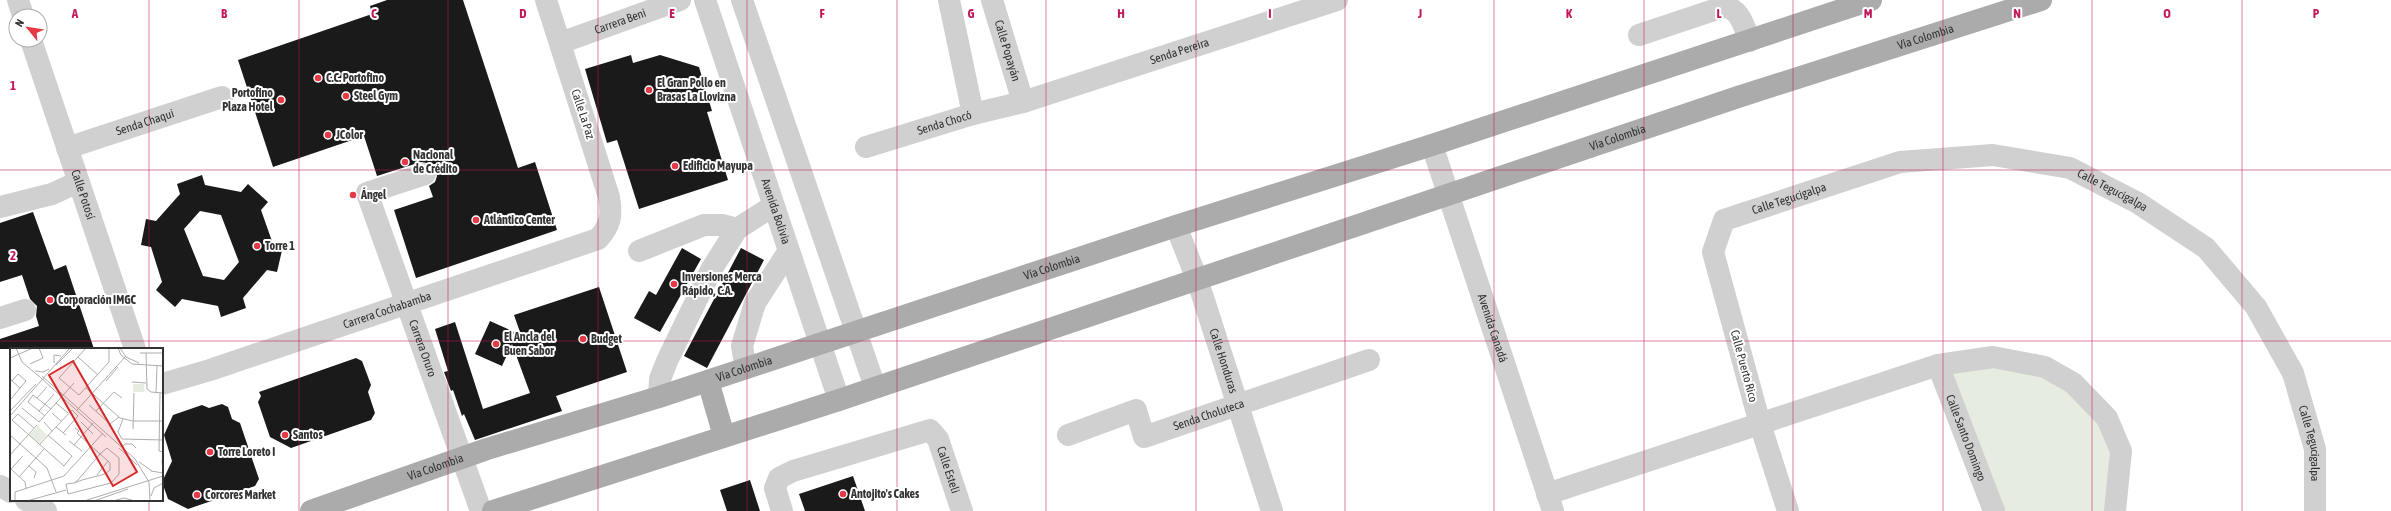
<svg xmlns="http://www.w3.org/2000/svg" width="2391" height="511" font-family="'Asap Condensed',sans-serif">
  <rect width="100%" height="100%" fill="#fff"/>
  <path fill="#e6ecdf" d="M1996 365 2040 376 2068 390 2099 420 2110 450 2105 511H2001L1948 372Z"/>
  <path fill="#1a1a1a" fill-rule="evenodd" d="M387 0H463L518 168 535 162 557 230 416 278 394 210 433 197 429 186 435 182 437 176 433 164 421 162 377 176 364 136 273 167 238 60 372 14 370 6Z
    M631 55 633 63 660 55 699 67 712 111 707 112 728 180 639 209 617 140 607 143 585 69Z
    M202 175 205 185 241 192 248 184 268 202 261 210 273 244 283 246 277 272 267 270 243 298 246 308 221 317 218 306 182 299 175 307 156 290 162 282 151 247 141 245 146 219 156 221 180 194 177 184ZM200 211 221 215 239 262 224 280 203 276 184 229Z
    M33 212 54 270 66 265 94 349H0V339L39 326 36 316 37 306 30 299 22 275 0 282V223Z
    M682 248 701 259 660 332 634 318 649 291 656 295Z
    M741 248 764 260 707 368 684 356Z
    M599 287 627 372 556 396 562 411 475 440 464 414 462 416 453 390 451 391 444 372 448 371 435 329 455 322 483 409 530 393 512 344 502 366 475 354 490 321 521 335 514 315Z
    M356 358 362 361 371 385 368 392 375 413 371 420 291 448 270 437 258 402 261 396 259 392Z
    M222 404 228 407 232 419 240 423 259 479 255 486 188 509 168 499 162 482 172 461 164 435 173 415 202 405 209 408Z
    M853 476 865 511H805L799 494Z
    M750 480 760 511H727L720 490Z"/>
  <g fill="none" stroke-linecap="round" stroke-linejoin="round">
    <g stroke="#d0d0d0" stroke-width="22">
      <path d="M18 0 23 16"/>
      <path id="s1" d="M705 0 839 400"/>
      <path d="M742 0 875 387"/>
      <path d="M949 0 973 114"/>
      <path id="s2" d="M992 0 1023 102"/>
      <path d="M1639 35 1723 7C1740 7 1744 27 1750 41"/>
      <path id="s3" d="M31 40 135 349"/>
      <path id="s4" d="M560 43 680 0"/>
      <path id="s5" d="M1432 145 1553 511"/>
      <path id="s6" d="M866 147 973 114 1023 102 1337 0"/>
      <path id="s7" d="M67 148 222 97"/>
      <path id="s8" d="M425 174 367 193 481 511"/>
      <path d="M0 207 52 194 78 182"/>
      <path id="s9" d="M1176 226 1197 279 1272 511"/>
      <path d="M639 251 704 225H722L737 229"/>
      <path d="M0 318 25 310"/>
      <path id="s10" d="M1938 365 1994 511"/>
      <path d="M746 368 742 346 755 303 788 252"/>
      <path id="s11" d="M162 384 210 370 598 239C611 225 612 215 609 197L546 0"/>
      <path d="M659 397 660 379 667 361 711 270 737 229 773 206"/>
      <path id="s12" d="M1068 435 1136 410 1144 437 1369 360"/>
      <path d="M0 486 11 492"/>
      <path d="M1547 494 1938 365 1993 357 2045 367 2073 383 2107 418 2121 451 2115 511"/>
      <path d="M26 500 46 511"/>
      <path id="s13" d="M782 511 775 488 779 478 793 471 930 430 938 439 962 511"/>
      <path id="s14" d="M1788 511 1760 424 1713 252 1724 220 1900 162 1993 155 2070 168 2138 203 2206 248 2256 307 2293 373 2315 449V511"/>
    </g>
    <g stroke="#ababab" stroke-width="22">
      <path d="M708 381 724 436"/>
      <path id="s15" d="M311 511 487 449 659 397 1176 226 1432 145 1871 0"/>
      <path id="s16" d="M493 511 839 400 1738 97 2041 0"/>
    </g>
  </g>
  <path fill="none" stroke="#c2185b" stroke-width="1" stroke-opacity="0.55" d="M149 0V349M299 0V511M448 0V511M598 0V511M747 0V511M897 0V511M1046 0V511M1196 0V511M1345 0V511M1494 0V511M1644 0V511M1793 0V511M1943 0V511M2092 0V511M2242 0V511M0 170H2391M0 341H2391M149 500V511"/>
  <g fill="#e63946" stroke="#fff" stroke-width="1.5">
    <circle cx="318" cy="78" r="4"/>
    <circle cx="649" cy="90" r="4"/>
    <circle cx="346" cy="96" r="4"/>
    <circle cx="281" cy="100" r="4"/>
    <circle cx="328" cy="135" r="4"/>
    <circle cx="405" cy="162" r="4"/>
    <circle cx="675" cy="166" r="4"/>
    <circle cx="353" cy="195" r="4"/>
    <circle cx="476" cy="220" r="4"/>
    <circle cx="257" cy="246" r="4"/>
    <circle cx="674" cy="284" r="4"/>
    <circle cx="50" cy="300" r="4"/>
    <circle cx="583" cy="339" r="4"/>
    <circle cx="496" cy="344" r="4"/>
    <circle cx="285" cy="435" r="4"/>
    <circle cx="210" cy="452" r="4"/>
    <circle cx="843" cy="494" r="4"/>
    <circle cx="197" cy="495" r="4"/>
  </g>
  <g text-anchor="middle" stroke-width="4" stroke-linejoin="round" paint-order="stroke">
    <g font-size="12" fill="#333" stroke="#fff">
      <text dy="4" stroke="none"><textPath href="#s4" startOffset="64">Carrera Beni</textPath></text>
      <text dy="4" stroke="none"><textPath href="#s16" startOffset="1509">Vía Colombia</textPath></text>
      <text dy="4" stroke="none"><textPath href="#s2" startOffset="53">Calle Popayán</textPath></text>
      <text dy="4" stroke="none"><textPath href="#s6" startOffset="328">Senda Pereira</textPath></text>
      <text transform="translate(583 114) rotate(72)" y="4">Calle La Paz</text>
      <text dy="4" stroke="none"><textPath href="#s7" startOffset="82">Senda Chaqui</textPath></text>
      <text dy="4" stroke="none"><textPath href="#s6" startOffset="82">Senda Chocó</textPath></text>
      <text dy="4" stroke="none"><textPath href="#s16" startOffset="1185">Vía Colombia</textPath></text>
      <text dy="4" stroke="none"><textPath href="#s14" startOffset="708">Calle Tegucigalpa</textPath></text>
      <text dy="4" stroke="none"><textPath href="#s3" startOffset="163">Calle Potosí</textPath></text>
      <text dy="4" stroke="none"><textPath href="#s14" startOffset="372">Calle Tegucigalpa</textPath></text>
      <text dy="4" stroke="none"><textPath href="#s1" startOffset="223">Avenida Bolivia</textPath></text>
      <text dy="4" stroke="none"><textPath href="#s15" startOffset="780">Vía Colombia</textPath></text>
      <text dy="4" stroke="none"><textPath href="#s11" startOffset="237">Carrera Cochabamba</textPath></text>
      <text dy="4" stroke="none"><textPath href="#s5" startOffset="193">Avenida Canadá</textPath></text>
      <text dy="4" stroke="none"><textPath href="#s8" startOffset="226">Carrera Oruro</textPath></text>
      <text dy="4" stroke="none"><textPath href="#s9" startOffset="143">Calle Honduras</textPath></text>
      <text transform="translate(1744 366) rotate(75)" y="4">Calle Puerto Rico</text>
      <text dy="4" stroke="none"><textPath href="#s15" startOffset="456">Vía Colombia</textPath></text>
      <text dy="4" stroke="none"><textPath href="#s12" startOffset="169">Senda Choluteca</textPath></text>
      <text dy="4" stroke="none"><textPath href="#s10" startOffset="78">Calle Santo Domingo</textPath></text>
      <text dy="4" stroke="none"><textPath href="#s14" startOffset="1044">Calle Tegucigalpa</textPath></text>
      <text dy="4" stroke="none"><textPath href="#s15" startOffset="132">Vía Colombia</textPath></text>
      <text dy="4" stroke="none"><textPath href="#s13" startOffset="238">Calle Esteli</textPath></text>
    </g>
    <g font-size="12" font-weight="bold" fill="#333" stroke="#fff" text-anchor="start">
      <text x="326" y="82">C.C. Portofino</text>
      <text x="657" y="87">El Gran Pollo en<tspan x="657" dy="14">Brasas La Llovizna</tspan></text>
      <text x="273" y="97" text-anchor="end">Portofino<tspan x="273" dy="14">Plaza Hotel</tspan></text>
      <text x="354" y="100">Steel Gym</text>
      <text x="336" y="139">JColor</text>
      <text x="413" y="159">Nacional<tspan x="413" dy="14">de Crédito</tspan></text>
      <text x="683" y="170">Edificio Mayupa</text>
      <text x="361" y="199">Ángel</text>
      <text x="484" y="224">Atlántico Center</text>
      <text x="265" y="250">Torre 1</text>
      <text x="682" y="281">Inversiones Merca<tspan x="682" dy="14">Rápido, C.A.</tspan></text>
      <text x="58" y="304">Corporación IMGC</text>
      <text x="504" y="341">El Ancla del<tspan x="504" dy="14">Buen Sabor</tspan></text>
      <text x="591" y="343">Budget</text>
      <text x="293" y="439">Santos</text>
      <text x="218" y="456">Torre Loreto I</text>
      <text x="851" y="498">Antojito's Cakes</text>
      <text x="205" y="499">Corcores Market</text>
    </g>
  </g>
  <g transform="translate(10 348)">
    <rect width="153" height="153" fill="#fff"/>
    <path d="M123 36H134V44H123ZM28 78 37 87 29 95 19 87Z" fill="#e6ecdf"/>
    <path fill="none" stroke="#adadad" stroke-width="1" d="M6 0 12 14 31 30M76 0 49 30 69 47 99 14V0M108 0 111 7 122 16 153 18M110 0 116 9 129 15M130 5H153M136 5 137 41 141 44 153 45M68 9 88 27M0 10 23 0M44 15V7L51 8M20 16 33 10 29 0M46 17 63 0M25 23 33 24 39 21M32 28 125 111 139 134 140 153M31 30 96 89M0 31 10 40M96 33 108 19M122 34 136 35M76 40 110 70 123 73H153M146 45 147 18M150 45 149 103 153 104M27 50 37 39M0 52 16 33 8 26 2 33M46 55 58 65M79 57 100 76 109 69M12 60 29 74 64 35M67 62 116 8M0 63 26 36M29 63 44 46M86 63 104 44 112 50M42 65 51 73M0 68 60 0M35 68 18 54 23 47 41 61M113 71 108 84 112 91 153 92M34 74 42 83M71 74 83 86M46 79 56 87M24 80 8 66 2 72 54 118 62 108 38 87M65 80 69 83 67 85 79 96M123 81 124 45M0 87 37 120 46 144M59 93 72 103M29 97 62 62 68 68 53 85M64 97 83 75M112 99 115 96H122L126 100M109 100 127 117M0 107 27 77M152 112 153 124M129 114 142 123M19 118 26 124 24 130M0 120 15 134 16 140M1 121 13 108M141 123 153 125M87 127 98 113M9 129 34 101M64 135 68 132 90 106 97 100 109 110V126L101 135 58 146 56 136 64 135 72 132 95 126 100 122V115L98 113 90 106 81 98M141 148 144 140 153 135M5 153V144L54 128 93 85M17 153 56 142M74 153 153 128M84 153 118 141M103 153 114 150 125 153"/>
    <path fill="#d62828" fill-opacity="0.15" stroke="#d62828" stroke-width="2" d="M63 13 127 124 103 138 39 27Z"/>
    <rect width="153" height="153" fill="none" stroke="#333" stroke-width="2"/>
  </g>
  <g font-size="13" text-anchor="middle" font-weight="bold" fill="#c2185b" stroke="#fff" stroke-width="4" stroke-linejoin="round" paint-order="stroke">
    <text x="75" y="18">A</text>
    <text x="224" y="18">B</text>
    <text x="374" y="18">C</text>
    <text x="523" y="18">D</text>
    <text x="672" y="18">E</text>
    <text x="822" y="18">F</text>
    <text x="971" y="18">G</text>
    <text x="1121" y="18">H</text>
    <text x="1270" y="18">I</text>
    <text x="1420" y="18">J</text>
    <text x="1569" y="18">K</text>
    <text x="1719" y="18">L</text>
    <text x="1868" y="18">M</text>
    <text x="2017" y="18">N</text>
    <text x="2167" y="18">O</text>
    <text x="2316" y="18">P</text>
    <text x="13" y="90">1</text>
    <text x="13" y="260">2</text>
  </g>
  <g transform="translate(28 28) rotate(300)"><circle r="19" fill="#ffffff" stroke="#adadad"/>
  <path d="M0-3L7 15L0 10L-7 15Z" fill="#e63946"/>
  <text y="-6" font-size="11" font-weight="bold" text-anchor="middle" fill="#333333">N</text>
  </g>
</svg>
